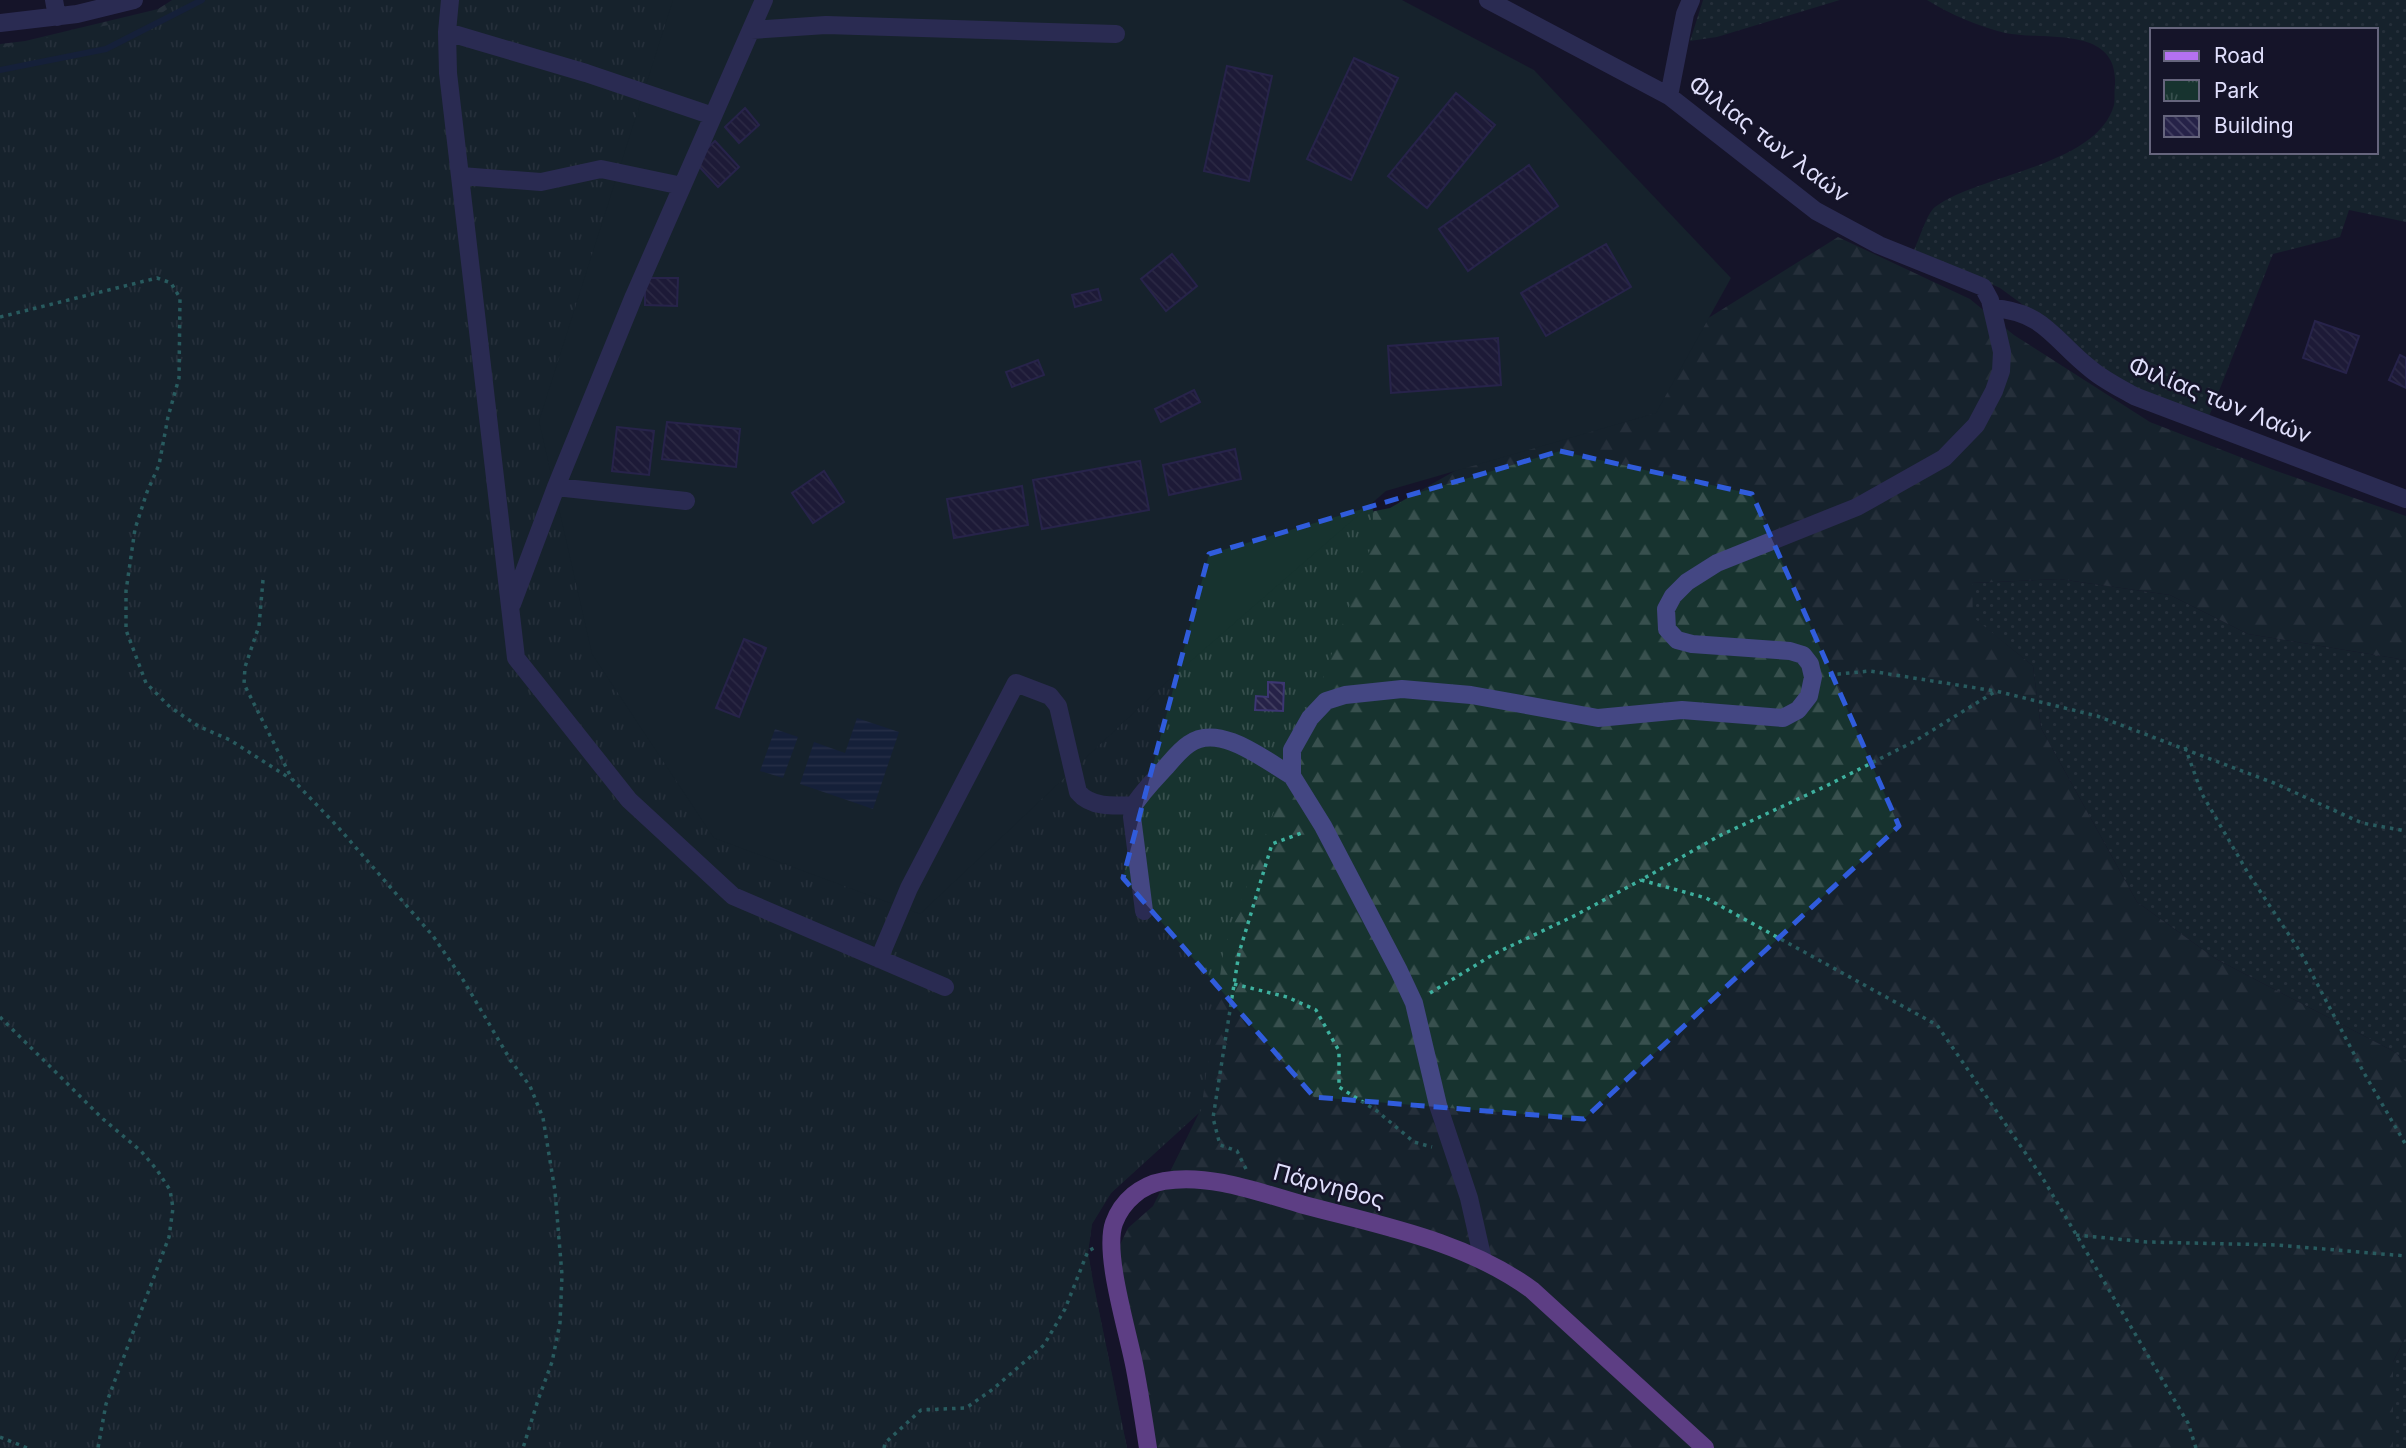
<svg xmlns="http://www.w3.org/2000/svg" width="2406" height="1448" font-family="Inter,sans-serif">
  <defs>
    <pattern id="grass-dots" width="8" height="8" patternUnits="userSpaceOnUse" patternTransform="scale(1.75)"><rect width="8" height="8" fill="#17332f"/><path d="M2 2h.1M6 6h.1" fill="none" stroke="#38504e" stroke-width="1.8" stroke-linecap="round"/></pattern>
    <pattern id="forest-firs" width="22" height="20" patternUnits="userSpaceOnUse" patternTransform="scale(1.75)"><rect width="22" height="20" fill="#17332f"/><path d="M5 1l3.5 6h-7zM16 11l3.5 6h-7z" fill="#38504e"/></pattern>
    <pattern id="park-tufts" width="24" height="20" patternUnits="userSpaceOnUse" patternTransform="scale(1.75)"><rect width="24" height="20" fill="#17332f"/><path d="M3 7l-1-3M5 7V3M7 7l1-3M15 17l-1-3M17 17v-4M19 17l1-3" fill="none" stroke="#38504e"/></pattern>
    <pattern id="water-rules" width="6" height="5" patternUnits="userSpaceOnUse" patternTransform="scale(1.75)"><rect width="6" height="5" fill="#152f4c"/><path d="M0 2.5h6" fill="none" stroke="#374d67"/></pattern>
    <pattern id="building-back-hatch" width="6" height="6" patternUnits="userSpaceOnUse" patternTransform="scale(1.75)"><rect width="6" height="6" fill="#262248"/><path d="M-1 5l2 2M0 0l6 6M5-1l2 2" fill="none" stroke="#454263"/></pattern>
  </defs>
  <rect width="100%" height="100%" fill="#151429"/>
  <path fill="url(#grass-dots)" fill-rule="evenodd" d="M1703 0H1840L1717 37 1690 41Z
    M1927 0H2406V222L2349 210 2340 237 2273 254 2208 419 2138 392 2094 365 2053 327 2000 288 1914 250C1919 240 1927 213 1935 207 1980 174 2097 166 2114 105 2115 99 2114 90 2115 84 2118 24 2042 41 2005 33 1978 26 1951 15 1927 0ZM2152 30H2376V152H2152Z
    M2059 579 2170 595 2248 634 2406 660V1062L2393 1051 2216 959 2137 902 2041 728 2033 666 1972 617V583Z
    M2406 1336V1448H2393V1362Z"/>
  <path fill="url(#forest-firs)" d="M172 0H576L1080 570 1390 508 1561 410 1838 237 1970 299 2014 335 2150 422 2271 469 2406 516V660L2248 634 2170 595 2059 579 1972 583 1973 617 2033 666 2041 728 2137 902 2216 959 2393 1051 2406 1062V1336L2393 1362V1448H1153L1117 1251 1128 1228 1153 1206 1199 1113 1111 1193 1092 1224 1088 1252 1093 1282 1127 1448H0V44L25 41 158 9Z"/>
  <path fill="url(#park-tufts)" d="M181 0H1303L1376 533 1224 948 1201 1111 1111 1193 1092 1224 1088 1252 1093 1282 1127 1448H0V48L160 14Z"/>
  <path fill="#17332f" d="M673 0H1402L1534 70 1731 278 1656 413 1386 491 1161 687 920 914 714 838 592 654 539 421Z"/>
  <path fill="url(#water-rules)" d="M857 718 899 732 873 809 800 784 814 742 845 753Z
    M775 729 798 737 783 778 760 771Z"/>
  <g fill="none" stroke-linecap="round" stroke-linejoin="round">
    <path stroke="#152f4c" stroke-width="6" d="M0 70 106 49 202 0"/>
  </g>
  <path fill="url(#building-back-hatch)" stroke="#3c3672" stroke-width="2" d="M1354 58 1398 78 1351 180 1307 159Z
    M1227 66 1272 76 1249 181 1204 171Z
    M1456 93 1495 125 1427 208 1388 176Z
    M745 108 759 125 739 143 725 127Z
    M715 141 739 167 718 187 694 161Z
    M1529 165 1558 206 1468 271 1439 229Z
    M1606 244 1631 287 1546 336 1521 293Z
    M1172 254 1197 286 1166 311 1141 279Z
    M645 278H678L677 306 645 305Z
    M1098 289 1101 300 1075 307 1072 295Z
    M2315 321 2359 336 2346 373 2303 358Z
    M1498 338 1501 385 1391 393 1388 346Z
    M2400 355 2406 358V388L2389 380Z
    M1038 360 1044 375 1012 387 1006 372Z
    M1194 390 1200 402 1161 422 1155 409Z
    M667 422 740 429 736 467 662 459Z
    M617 427 654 431 649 475 612 471Z
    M1235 449 1241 479 1169 495 1163 465Z
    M1140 461 1149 510 1042 529 1033 480Z
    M824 471 844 502 813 523 792 493Z
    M1022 486 1028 525 954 538 947 499Z
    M744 639 766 648 739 717 716 708Z
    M1268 682 1284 683 1283 711 1255 710 1256 696 1268 697Z"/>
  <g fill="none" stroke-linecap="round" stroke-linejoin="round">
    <path stroke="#3eb19f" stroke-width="3.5" stroke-dasharray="3.5 5" stroke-linecap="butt" d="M0 317 157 278 171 283 180 298 179 378 168 417 159 465 147 492 135 529 126 591V630L146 683 170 707 198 726 230 740 291 779
      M263 580 259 626 245 667 244 684 292 779 337 826 433 936 462 978 511 1061 530 1086 543 1118 555 1191 562 1275 560 1323 552 1362 538 1400 523 1448
      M1829 675 1870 671 1995 691
      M2185 747 2202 794 2248 873 2301 953 2364 1073 2406 1145
      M1234 984 1287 997 1316 1010 1339 1051V1087L1377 1111 1414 1142 1432 1147
      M1430 993 1494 954 1576 915 1641 880
      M0 1017 103 1119 141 1151 157 1170 170 1190 173 1208 169 1237 106 1404 98 1448
      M1246 1169 1237 1151 1220 1145 1213 1118 1239 953 1272 844 1304 832
      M2076 1235 2147 1242 2277 1245 2406 1256
      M0 1437 27 1448
      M884 1448 885 1443 921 1410 966 1408 993 1389 1044 1345 1065 1309 1088 1251 1094 1248
      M2196 1448 2188 1423 2042 1177 1937 1025 1706 898 1641 880 1719 836 1826 786 1915 741 1996 691 2097 716 2274 783 2362 823 2406 831"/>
    <path stroke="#444783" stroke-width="18" d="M54 0 57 17
      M450 0 447 32 448 73 516 658 629 800 733 896 945 987
      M1488 0 1669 96
      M0 23 77 14 134 0
      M751 30 826 25 1116 34
      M447 32 586 73 713 116
      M461 176 541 182 601 169 682 186
      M1992 308C2046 312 2053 340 2092 370 2104 380 2120 388 2134 396L2406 499
      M556 487 686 501
      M512 604 556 487 634 296 764 0
      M1134 805 1132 817 1144 911
      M879 959 909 888 1016 683 1050 696 1058 706 1078 792C1091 808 1115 806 1134 805 1143 791 1155 779 1166 767 1173 759 1180 750 1189 744 1219 722 1266 761 1292 776
      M1483 1260 1469 1198 1438 1105 1414 1003 1399 971 1323 826 1292 776V750L1310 718 1326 701 1345 695 1402 689 1471 695 1598 718 1682 710 1783 718 1798 710 1809 696 1813 677 1810 664 1803 655 1790 651 1692 644 1677 640 1667 629 1666 609 1673 596 1687 582 1717 563 1857 507 1944 458 1976 425 1994 391 2001 371 2002 352 1990 300 1983 287 1879 245 1816 211 1669 96 1685 14 1691 0"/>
    <path stroke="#b471f1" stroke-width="18" d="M1148 1448C1144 1422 1140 1395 1135 1369 1129 1335 1103 1254 1114 1223 1122 1201 1141 1185 1164 1181 1210 1173 1261 1193 1304 1205 1383 1226 1465 1241 1532 1290L1705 1448"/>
  </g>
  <path d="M0 0H2406V1448H0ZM1560 451 1752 494 1899 826 1584 1119 1314 1097 1123 878 1209 554Z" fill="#151429" fill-opacity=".55" fill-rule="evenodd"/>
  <path fill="none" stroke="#305cdc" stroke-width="5" stroke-dasharray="14 9" stroke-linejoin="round" d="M1560 451 1752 494 1899 826 1584 1119 1314 1097 1123 878 1209 554Z"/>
  <g text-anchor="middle" stroke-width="5" stroke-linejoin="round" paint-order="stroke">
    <g font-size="23" fill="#e0dffc" stroke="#151429">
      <text transform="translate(1769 139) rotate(37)" y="8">Φιλίας των λαών</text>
      <text transform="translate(2220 400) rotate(22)" y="8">Φιλίας των Λαών</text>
      <text transform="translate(1329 1186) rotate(15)" y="8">Πάρνηθος</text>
    </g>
  </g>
  <rect x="2150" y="28" width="228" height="126" fill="#151429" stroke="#66657d" stroke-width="2"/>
  <rect x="2164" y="51" width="35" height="10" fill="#b471f1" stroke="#66657d" stroke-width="2"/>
  <text x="2214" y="63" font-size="21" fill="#e0dffc">Road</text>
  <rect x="2164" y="80" width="35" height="21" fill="url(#park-tufts)" stroke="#66657d" stroke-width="2"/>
  <text x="2214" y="98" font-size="21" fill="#e0dffc">Park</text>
  <rect x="2164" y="116" width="35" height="21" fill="url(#building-back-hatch)" stroke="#66657d" stroke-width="2"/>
  <text x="2214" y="133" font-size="21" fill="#e0dffc">Building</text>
</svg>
